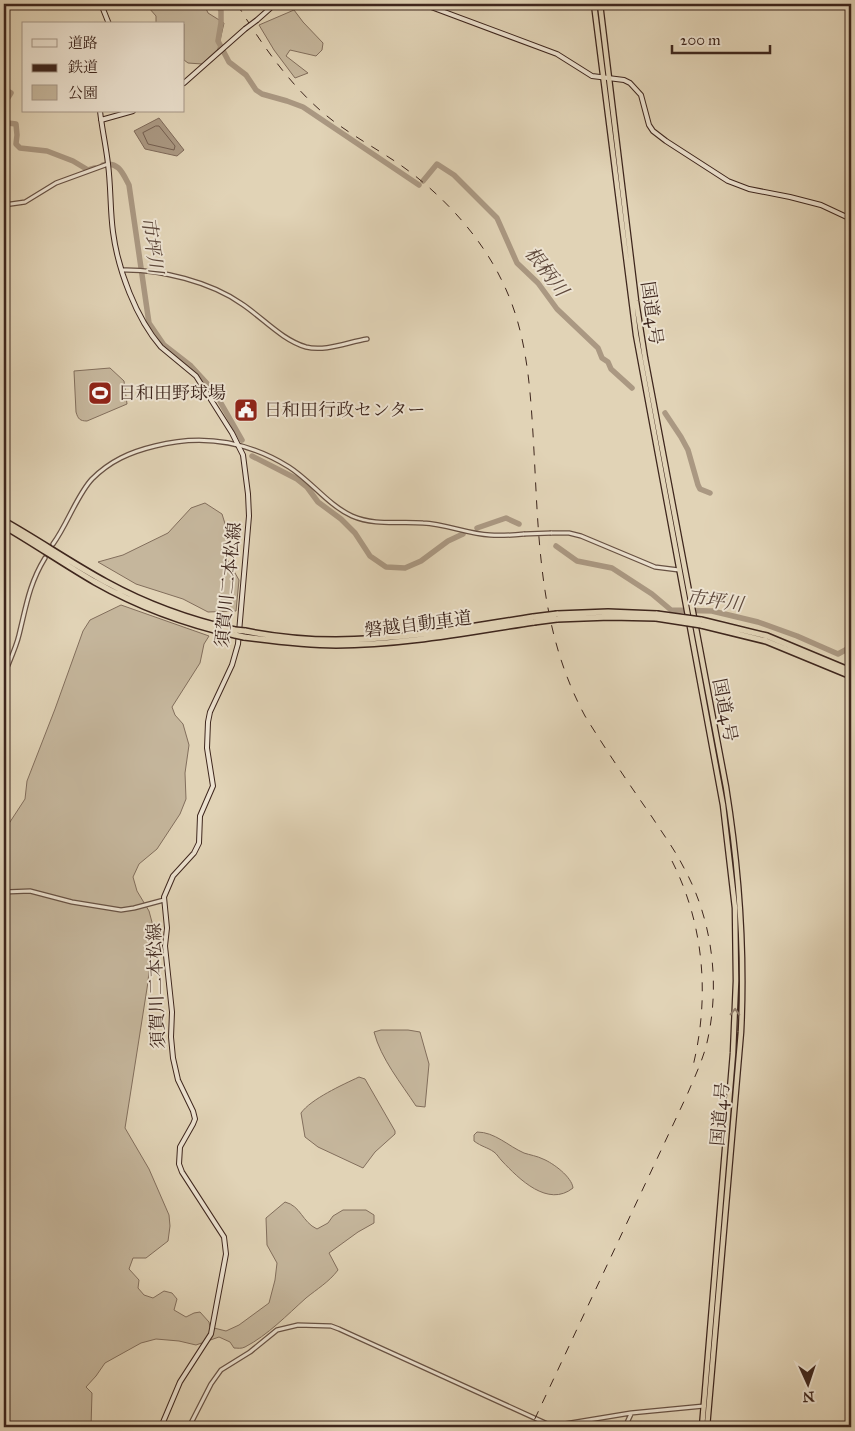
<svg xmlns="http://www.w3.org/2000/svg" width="855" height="1431" font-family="'IM FELL Great Primer','Noto Serif JP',serif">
  <rect width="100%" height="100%" fill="#e1d3b6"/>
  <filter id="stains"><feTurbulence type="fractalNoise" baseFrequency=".004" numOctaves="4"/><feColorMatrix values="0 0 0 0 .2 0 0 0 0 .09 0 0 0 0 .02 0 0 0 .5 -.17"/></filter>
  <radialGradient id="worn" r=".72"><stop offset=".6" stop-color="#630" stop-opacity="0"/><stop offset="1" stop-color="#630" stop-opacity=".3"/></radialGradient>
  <path fill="#c5b69c" stroke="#826e5c" d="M152 4H204L208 13 224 23 218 49 202 64 188 63 184 60V24H156V16L149 8Z
    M294 10 303 22 323 43 322 50 316 56 290 50 286 56 308 73 295 78 274 50 259 25Z
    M110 368 124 381 127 404 87 421C80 421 78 419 76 412L74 371Z
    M205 503 222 514 227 530V559L239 580 236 611 208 612 183 599 136 584 98 562 123 555 168 533 191 508Z
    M121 605 209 636 204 644 200 663 172 707 175 715 183 724 189 745 185 773 186 799 180 814 157 849 139 864 133 877 137 891 149 911 153 926 148 982 125 1128 149 1169 169 1215 170 1226 168 1241 146 1258H133L129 1269 139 1280 138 1288 144 1295 153 1298 164 1291 172 1293 177 1299 174 1310 186 1317 194 1313 200 1312 209 1322 210 1327 226 1331 239 1325 269 1303 275 1280 277 1263 267 1245 266 1218 285 1202C301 1206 302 1222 317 1229L328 1223 333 1216 343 1210H366L374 1215V1223L358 1232 329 1253 338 1270C329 1282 317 1289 306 1298 287 1315 268 1335 245 1347 241 1349 238 1348 234 1348L230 1342 219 1337 196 1345 179 1341 156 1339 141 1343 105 1363 96 1376 86 1387 92 1393 91 1427H4V840L8 825 25 799 27 781 55 709 83 631 90 620Z
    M381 1030H408L420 1032 429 1064 425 1107 416 1106C401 1083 381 1059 374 1032Z
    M359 1077 365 1079 395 1131V1134L375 1152 363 1168 318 1147 305 1137 301 1113C311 1099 342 1085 359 1077Z
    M477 1132C495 1132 508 1146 524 1153 530 1155 537 1156 543 1159 553 1163 572 1177 573 1188 548 1208 519 1179 502 1161 499 1158 497 1154 494 1152 487 1147 482 1147 474 1141V1135Z"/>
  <path fill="#aa9882" stroke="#7f6a5a" d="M159 118 184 150 177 156 145 149 134 131Z"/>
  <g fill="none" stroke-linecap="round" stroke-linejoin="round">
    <path stroke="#745f50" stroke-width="1" d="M156 126H159L175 146 174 150 148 144 143 133Z"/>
    <path stroke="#aa9882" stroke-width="5.5" d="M218 4 221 11V23L218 41 229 62 246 75 256 90 262 94 287 101 303 107 419 185
      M4 89 11 93 4 104
      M4 126 8 123 16 124 17 135 16 144 20 148 47 151 73 161 88 170 95 168
      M103 165C119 161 123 174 129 185L149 323 164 345 191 366 214 391 242 440
      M423 181 437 164 454 175 497 218 517 263 538 283 557 309 598 348 602 358 608 362 611 369 632 388
      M665 413 681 437 688 450 698 485 700 489 710 493
      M252 456 297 479 307 487 318 502 341 519 355 533 370 556 386 567 405 568 421 561 448 541 463 534
      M477 528 506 518 519 524
      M556 546 577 561 612 568 652 594 671 610 712 611 758 622 797 636 838 654 851 647"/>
    <g stroke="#675143" stroke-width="5.5">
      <path id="tertiary" d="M4 205 25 202 56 183 108 164
        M122 270C160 269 211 282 242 304 263 318 282 340 306 347 325 352 348 342 367 339
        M551 533H569L581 536 655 567 679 570
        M53 544C67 525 77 495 92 479 110 461 130 452 155 446 202 434 247 441 289 467 311 481 328 505 352 516 375 526 399 521 423 523 446 524 468 534 490 535 501 536 513 535 524 534
        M4 675C9 662 16 648 19 635 26 607 29 584 45 558
        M4 892 30 891 72 902 121 910 134 908 164 900
        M189 1427 211 1384 221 1370 250 1352 277 1330 298 1325 331 1326 339 1329 552 1426 631 1413 704 1406
        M625 1427 631 1414"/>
    </g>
    <g stroke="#3e261d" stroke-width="6">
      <path id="secondary" d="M101 4 109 24
        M423 4 557 54 592 76 624 80 630 83 641 95 649 125 653 131 666 141 728 181 749 189 790 197 821 205 851 219
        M257 20 275 4
        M184 83 245 29
        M100 111C102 129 106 146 108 164 111 187 110 210 113 232 118 270 136 318 161 347L196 376 232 433 243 455 248 494 249 516 238 644 232 665 210 712 208 722 207 748 213 786 200 816 199 843 194 853 173 876 164 897 167 928 165 946 172 1012 171 1037 173 1058 178 1080 193 1111 195 1119 193 1124 180 1147 179 1164 182 1172 224 1237 226 1254 211 1334 180 1382 161 1427
        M101 120 133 111"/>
    </g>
    <g stroke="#3e261d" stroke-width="7">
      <path id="trunk" d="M594 4 636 335 723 805 735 908 736 981 733 1053 702 1427
        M600 4 636 301 645 358 726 787C739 868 745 950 741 1032L707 1427"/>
    </g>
    <g stroke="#3e261d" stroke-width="8">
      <path id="motorway" d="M4 521C38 540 71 563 106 582 146 604 190 620 235 630
        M4 526C35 544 64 564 95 582 139 607 186 624 235 635
        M557 614 608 612 657 614
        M557 619 610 617 656 618
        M701 620 767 636 851 671
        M701 625 766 641 851 676
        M245 631C275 637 305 640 336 640 402 640 468 627 533 617
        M244 637C274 641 305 645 336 645 402 645 468 632 534 622"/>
    </g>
    <use href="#tertiary" stroke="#ece2d0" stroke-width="3"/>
    <use href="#secondary" stroke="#ece2d0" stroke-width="4"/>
    <use href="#trunk" stroke="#e1d3b6" stroke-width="4.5"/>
    <use href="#motorway" stroke="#e1d3b6" stroke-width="5"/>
    <path stroke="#3e261d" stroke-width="1" stroke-dasharray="9 9" stroke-linecap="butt" d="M237 4C262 45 293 90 332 120 353 136 377 149 399 164 441 193 481 236 503 283 526 330 530 383 533 434 539 532 537 627 585 716 606 750 629 784 652 817 663 834 675 850 684 868 712 919 720 982 708 1038 704 1058 695 1076 687 1095L531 1427
      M672 861C705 926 710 1000 692 1070"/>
    <g stroke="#675143" stroke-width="5.5" stroke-linecap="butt">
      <path id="tertiary-bridge" d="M524 534 551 533"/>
    </g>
    <g stroke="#3e261d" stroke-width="6" stroke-linecap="butt">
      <path id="secondary-bridge" d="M245 29 257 20"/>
    </g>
    <g stroke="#3e261d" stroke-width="8" stroke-linecap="butt">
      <path id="motorway-bridge" d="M657 614 701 620
        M533 617 557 614
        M656 618 701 625
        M534 622 557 619
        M235 630 245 631
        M235 635 244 637"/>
    </g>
    <use href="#tertiary-bridge" stroke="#ece2d0" stroke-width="3"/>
    <use href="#secondary-bridge" stroke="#ece2d0" stroke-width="4"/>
    <use href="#motorway-bridge" stroke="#e1d3b6" stroke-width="5"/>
  </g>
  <defs><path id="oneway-chevron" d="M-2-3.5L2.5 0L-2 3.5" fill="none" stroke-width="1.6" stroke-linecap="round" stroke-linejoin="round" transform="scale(1.25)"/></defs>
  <use stroke="#907c6a" href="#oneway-chevron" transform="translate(735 1012) rotate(-88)"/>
  <defs>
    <g id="stadium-square" transform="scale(1.25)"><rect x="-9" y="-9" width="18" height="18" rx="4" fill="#8f2418" stroke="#ece2d0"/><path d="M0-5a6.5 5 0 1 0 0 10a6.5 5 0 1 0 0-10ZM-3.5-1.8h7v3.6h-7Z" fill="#fff"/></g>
    <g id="civic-square" transform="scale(1.25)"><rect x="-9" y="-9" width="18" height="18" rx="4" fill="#8f2418" stroke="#ece2d0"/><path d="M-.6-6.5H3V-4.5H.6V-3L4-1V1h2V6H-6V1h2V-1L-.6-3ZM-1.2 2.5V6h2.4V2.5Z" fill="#fff"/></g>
  </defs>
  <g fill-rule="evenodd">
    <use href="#stadium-square" x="100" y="393"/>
    <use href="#civic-square" x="246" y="410"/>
  </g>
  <g text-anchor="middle" stroke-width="4" stroke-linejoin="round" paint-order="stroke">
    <g font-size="18" fill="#3e261d" stroke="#ece2d0">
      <text transform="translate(652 313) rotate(82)" y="6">国道4号</text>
      <text transform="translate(228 585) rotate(-84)" y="6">須賀川二本松線</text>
      <text transform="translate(418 624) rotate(-7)" y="6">磐越自動車道</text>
      <text transform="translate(725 710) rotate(79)" y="6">国道4号</text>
      <text transform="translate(156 986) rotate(-92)" y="6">須賀川二本松線</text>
      <text transform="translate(720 1114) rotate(-85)" y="6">国道4号</text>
    </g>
    <g font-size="18" fill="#3e261d" stroke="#ece2d0" text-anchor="start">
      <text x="118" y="399">日和田野球場</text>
      <text x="264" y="416">日和田行政センター</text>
    </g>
    <g font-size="19" font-style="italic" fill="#5e483b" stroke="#ece2d0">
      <text transform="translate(153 245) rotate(82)" y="7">市坪川</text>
      <text transform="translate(547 271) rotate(52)" y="7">根柄川</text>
      <text transform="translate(715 600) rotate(8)" y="7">市坪川</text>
    </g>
  </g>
  <rect width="855" height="1431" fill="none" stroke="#e1d3b6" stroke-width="20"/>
  <rect x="5" y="5" width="845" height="1421" fill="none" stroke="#3e261d" stroke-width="2.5"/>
  <rect x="10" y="10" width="835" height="1411" fill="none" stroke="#3e261d"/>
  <rect x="22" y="22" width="162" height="90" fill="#ece2d0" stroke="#a69788"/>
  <rect x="32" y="39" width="25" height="8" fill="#ece2d0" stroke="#a69788"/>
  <text x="68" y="48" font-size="15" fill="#3e261d">道路</text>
  <rect x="32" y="64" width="25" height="8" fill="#3e261d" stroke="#a69788"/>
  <text x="68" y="72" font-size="15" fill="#3e261d">鉄道</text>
  <rect x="32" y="85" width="25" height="15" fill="#c5b69c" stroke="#a69788"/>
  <text x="68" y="98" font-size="15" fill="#3e261d">公園</text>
  <g transform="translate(808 1384) rotate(177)" stroke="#ece2d0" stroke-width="4" paint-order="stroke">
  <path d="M0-4L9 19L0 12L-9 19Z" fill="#3e261d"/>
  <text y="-8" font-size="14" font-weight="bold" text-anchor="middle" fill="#3e261d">N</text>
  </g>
  <path d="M672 45v8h98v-8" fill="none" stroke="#3e261d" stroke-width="2.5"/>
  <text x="680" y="45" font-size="15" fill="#3e261d" stroke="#ece2d0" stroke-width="4" paint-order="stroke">200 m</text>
  <rect width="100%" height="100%" filter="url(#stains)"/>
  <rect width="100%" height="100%" fill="url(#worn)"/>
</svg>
